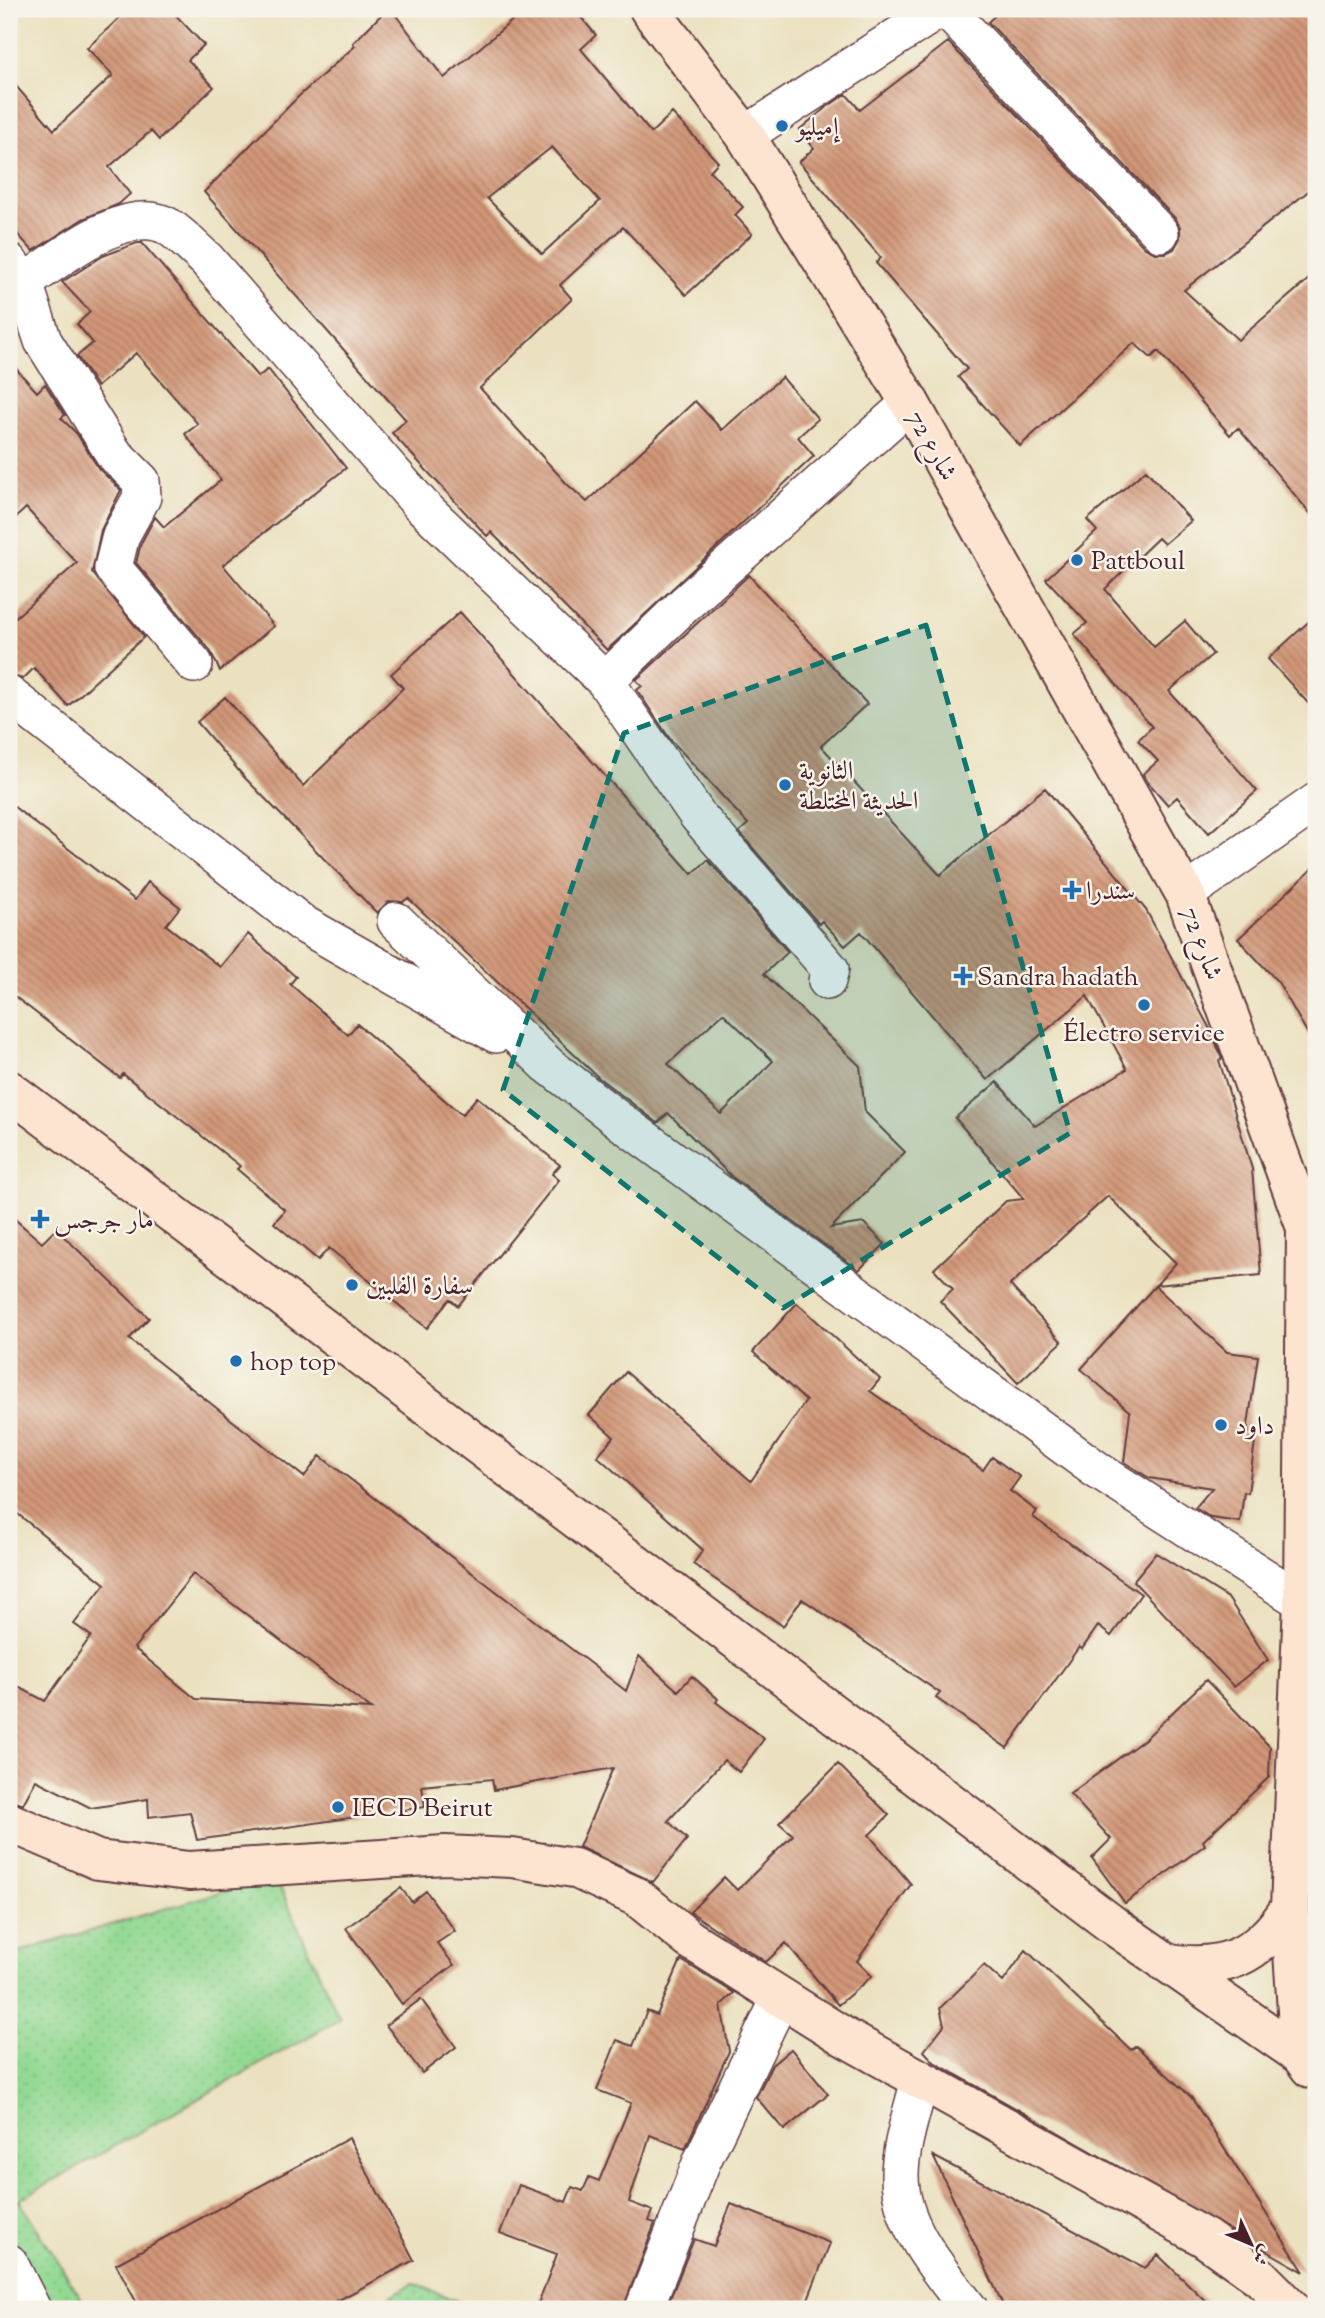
<svg xmlns="http://www.w3.org/2000/svg" width="1325" height="2318" font-family="'Sorts Mill Goudy',Amiri,serif">
  <defs>
    <pattern id="grass-dots" width="8" height="8" patternUnits="userSpaceOnUse" patternTransform="scale(1.75)"><rect width="8" height="8" fill="#92d993"/><path d="M2 2h.1M6 6h.1" fill="none" stroke="#7fba7f" stroke-width="1.8" stroke-linecap="round"/></pattern>
    <pattern id="building-back-hatch" width="6" height="6" patternUnits="userSpaceOnUse" patternTransform="scale(1.75)"><rect width="6" height="6" fill="#d19778"/><path d="M-1 5l2 2M0 0l6 6M5-1l2 2" fill="none" stroke="#ac7b63"/></pattern>
  </defs>
  <rect width="100%" height="100%" fill="#f7f3e8"/>
  <filter id="ink" filterUnits="userSpaceOnUse"><feTurbulence type="fractalNoise" baseFrequency=".0143" numOctaves="2"/><feDisplacementMap in="SourceGraphic" scale="14" xChannelSelector="R" yChannelSelector="G"/><feConvolveMatrix kernelMatrix="1 2 1 2 8 2 1 2 1" color-interpolation-filters="sRGB"/></filter>
  <filter id="wash" filterUnits="userSpaceOnUse"><feTurbulence type="fractalNoise" baseFrequency=".00686" numOctaves="4" result="noise"/><feDisplacementMap in="SourceGraphic" scale="28" xChannelSelector="R" yChannelSelector="G"/><feGaussianBlur stdDeviation="1.57" result="paint"/><feColorMatrix in="noise" values="0 0 0 0 0 0 0 0 0 0 0 0 0 0 0 0 0 1.4 0 .05"/><feComposite in="paint" operator="in"/></filter>
  <g filter="url(#wash)">
    <rect width="100%" height="100%" fill="#ebe1c0"/>
    <path fill="url(#grass-dots)" stroke="#6e7c5f" stroke-width="2" d="M275 1876 340 2019 19 2200 88 2309H9V1955Z
      M413 2283 476 2309H369Z"/>
    <g id="blocks">
      <path fill="url(#building-back-hatch)" fill-rule="evenodd" d="M129 9H170L204 45 188 60 214 87 159 140 151 131 109 167 130 194 119 204 83 219 33 251 9 225V78L54 130 113 75 87 48Z
        M387 9H391L444 78 526 9H574L596 35 581 49 651 133 672 113 718 162 710 171 743 207 735 215 752 234 686 295 623 227 560 285 572 299 480 388 567 484 587 502 695 401 722 430 782 377 818 419 798 437 814 456 607 650 491 532 487 536 392 433 406 420 204 192 299 96 355 46 353 43ZM552 147 600 201 542 254 487 198Z
        M1002 9H1316V185L1184 290 1238 340 1316 273V520L1238 428 1230 435 1158 351 1151 358 1134 343 1020 446 958 377 967 369 876 263 881 258 799 162 814 148 799 130 824 109 846 94 860 110 948 42 1145 248 1155 253H1166L1174 249 1180 238V227L1175 218 988 22Z
        M137 243H142L258 377 268 369 346 468 223 565 274 626 220 671 210 650 136 563 141 543 155 517 164 527 221 480 185 434 198 424 136 353 97 387 77 356 93 343 77 324 90 312 62 282 103 256Z
        M9 361 37 392 45 384 65 415 61 418 77 434 99 469 121 490 101 530 92 572 144 637 68 706 34 668 23 679 9 675V623L77 563 26 508 9 524Z
        M1146 470 1191 521 1164 544 1158 538 1105 589 1154 647 1185 621 1213 654 1169 691 1257 791 1209 833 1177 797 1168 805 1147 781 1143 774 1158 761 1138 740 1152 727 1074 634 1087 623 1046 579 1097 531 1087 520Z
        M749 575 867 704 821 746 940 875 1045 788 1146 910 1211 1031 1222 1059 1219 1060 1252 1169 1261 1275 1156 1285 1176 1263 1108 1196 1010 1285 1062 1342 1018 1383 940 1301 953 1289 934 1269 1006 1201 1024 1199 955 1118 997 1082 1035 1126 1127 1069 1087 996 987 1080 861 932 845 946 822 921 819 924 739 832 748 824 670 739 637 690 642 686 636 680Z
        M460 612 692 874 708 860 788 952 764 974 860 1066 865 1112 905 1152 831 1228 864 1223 885 1244 859 1270 732 1177 668 1113 658 1123 599 1078 408 898 403 902 389 901 377 913 245 778 197 722 225 697 303 786 403 688 391 674ZM723 1013 773 1061 721 1114 668 1064Z
        M1316 615V712L1268 659Z
        M9 803 135 900 148 882 180 907 166 925 220 967 248 934 296 977 290 984 348 1035 357 1024 462 1115 477 1097 560 1165 552 1174 559 1180 458 1306 450 1299 427 1328 329 1248 318 1260 274 1223 285 1210 237 1169 240 1166 123 1074 120 1078 9 992Z
        M1316 865V1048L1278 982 1238 939Z
        M9 1214 42 1243 56 1229 149 1318 129 1339 304 1477 320 1456 626 1691 639 1656 678 1691 692 1676 718 1699 716 1702 764 1739 739 1772 724 1760 668 1821 687 1839 653 1882 579 1847 613 1768 494 1790 492 1779 422 1786 425 1807 197 1840 190 1812 149 1817 148 1799 91 1808 36 1780 23 1804 9 1801V1682L45 1701 91 1636 74 1624 105 1584 9 1507ZM193 1574 371 1709 196 1699 134 1648Z
        M1155 1286 1227 1352 1258 1356 1247 1432 1256 1434 1248 1493 1244 1492 1240 1522 1211 1518 1195 1508 1212 1488 1149 1478 1124 1462 1130 1412 1081 1369Z
        M797 1303 880 1379 870 1391 983 1470 992 1457 1020 1477 1010 1491 1037 1511 1033 1517 1141 1594 1111 1636 1098 1626 1082 1649 1079 1647 1007 1748 936 1698 940 1693 802 1599 783 1626 693 1564 703 1550 597 1456 614 1437 589 1415 626 1372 751 1481 806 1401 753 1352Z
        M1156 1553 1228 1598 1268 1660 1234 1687 1133 1581Z
        M1206 1680 1270 1747 1269 1777 1203 1841 1205 1845 1125 1903 1092 1858 1111 1839 1070 1794 1145 1739Z
        M838 1764 889 1815 869 1835 911 1884 857 1961 872 1976 838 2005 786 1943 766 1962 690 1912 724 1877 737 1890 793 1835 779 1823Z
        M401 1888 412 1902 426 1891 455 1931 437 1943 454 1965 402 2004 346 1928Z
        M1026 1950 1131 2050 1136 2046 1191 2097 1304 2272 934 2062 924 2051 944 2025 940 2008 984 1965 1003 1982Z
        M681 1960 734 1993 721 2005 729 2051 685 2149 650 2135 629 2202 653 2211 649 2221 655 2223 623 2309H536L557 2254 500 2233 519 2185 566 2202 572 2187 583 2191 589 2177 599 2181 631 2103 597 2090 617 2040 633 2046 647 2011 657 2015Z
        M421 1999 456 2047 422 2073 386 2025Z
        M791 2049 828 2094 784 2130 756 2097 772 2065Z
        M349 2138 414 2260 322 2309H140L116 2264Z
        M933 2156 1145 2268 1158 2255 1214 2309H1005Z
        M731 2204 830 2243 804 2309H666L694 2239 714 2246Z"/>
    </g>
  </g>
  <g filter="url(#ink)">
    <use href="#blocks" fill-opacity="0" stroke="#623c41" stroke-width="2"/>
    <g fill="none" stroke-linecap="round" stroke-linejoin="round">
      <g stroke="#623c41" stroke-width="40">
        <path id="street" d="M946 9 1160 233
          M745 135 940 9
          M9 262 24 283 43 341 114 454 141 481 142 497 121 535 113 568 194 664
          M24 283C58 260 127 202 169 227 182 235 194 249 206 259L421 505 605 681 698 816 830 969 827 981
          M605 681 686 603 910 403
          M9 695 303 924 496 1034
          M1185 894 1316 802
          M396 921 548 1065 620 1121 1097 1470 1303 1602
          M920 2079C913 2110 900 2145 900 2176 900 2227 940 2271 969 2309
          M9 2263 32 2309
          M644 2309 702 2161 781 1997"/>
      </g>
      <g stroke="#623c41" stroke-width="42">
        <path id="secondary" d="M649 9 745 135 910 403 1185 894 1306 1228 1303 1602 1290 1908 1300 2055
          M9 1090 1114 1926 1300 2055 1310 2068
          M9 1822 98 1860 189 1871 445 1855 512 1858 574 1868 637 1897 689 1939 846 2038 1205 2238 1260 2277 1292 2309
          M1165 1962C1222 1973 1258 1957 1290 1908"/>
      </g>
      <use href="#street" stroke="#fff" stroke-width="37"/>
      <use href="#secondary" stroke="#fde4d0" stroke-width="38"/>
    </g>
  </g>
  <path fill="#0f766e" fill-opacity="0.2" stroke="#0f766e" stroke-width="5" stroke-dasharray="14 9" stroke-linejoin="round" d="M926 625 1070 1133 783 1308 503 1090 624 733Z"/>
  <g fill="#1f6fb2" stroke="#f7f3e8" stroke-width="2.5">
    <circle cx="782" cy="126" r="7"/>
    <circle cx="1077" cy="560" r="7"/>
    <circle cx="785" cy="785" r="7"/>
    <path d="M1068.5 879.5h7v7h7v7h-7v7h-7v-7h-7v-7h7z"/>
    <path d="M959.5 965.5h7v7h7v7h-7v7h-7v-7h-7v-7h7z"/>
    <circle cx="1144" cy="1005" r="7"/>
    <path d="M36.5 1208.5h7v7h7v7h-7v7h-7v-7h-7v-7h7z"/>
    <circle cx="352" cy="1285" r="7"/>
    <circle cx="236" cy="1361" r="7"/>
    <circle cx="1221" cy="1425" r="7"/>
    <circle cx="338" cy="1807" r="7"/>
  </g>
  <g text-anchor="middle" stroke-width="5" stroke-linejoin="round" paint-order="stroke">
    <g font-size="26" fill="#4a1f2b" stroke="#f7f3e8" text-anchor="start">
      <text x="796" y="135">إميليو</text>
      <text x="1091" y="569">Pattboul</text>
      <text x="799" y="779">الثانوية<tspan x="799" dy="30">الحديثة المختلطة</tspan></text>
      <text x="1086" y="899">سندرا</text>
      <text x="977" y="985">Sandra hadath</text>
      <text x="1144" y="1041" text-anchor="middle">Électro service</text>
      <text x="54" y="1228">مار جرجس</text>
      <text x="366" y="1294">سفارة الفلبين</text>
      <text x="250" y="1370">hop top</text>
      <text x="1235" y="1434">داود</text>
      <text x="352" y="1816">IECD Beirut</text>
    </g>
    <g font-size="26" fill="#4a1f2b" stroke="#f7f3e8">
      <text transform="translate(933 445) rotate(61)" y="9">شارع 72</text>
      <text transform="translate(1203 943) rotate(70)" y="9">شارع 72</text>
    </g>
  </g>
  <rect width="1325" height="2318" fill="none" stroke="#f7f3e8" stroke-width="35"/>
  <g transform="translate(1251 2244) rotate(134)" stroke="#f7f3e8" stroke-width="5" paint-order="stroke">
  <path d="M0-5L12 26L0 18L-12 26Z" fill="#4a1f2b"/>
  <text y="-10" font-size="19" font-weight="bold" text-anchor="middle" fill="#4a1f2b">ش</text>
  </g>
</svg>
